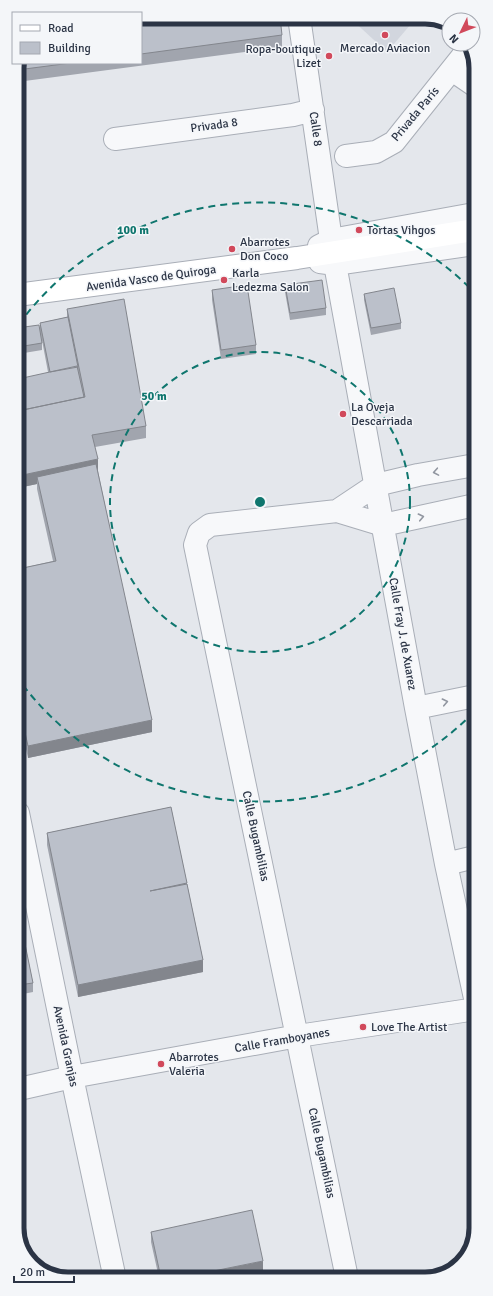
<svg xmlns="http://www.w3.org/2000/svg" width="493" height="1296" font-family="Signika,sans-serif">
  <rect width="100%" height="100%" fill="#e4e7ec"/>
  <path fill="#d2d6de" d="M349 17H417L387 52Z"/>
  <g fill="none" stroke-linecap="round" stroke-linejoin="round">
    <g stroke="#a9aeb7" stroke-width="24">
      <path id="street" d="M299 17 331 240
        M452 70 474 85
        M115 139 293 115 313 110
        M346 156 376 152 394 142 469 48
        M319 246 331 240 474 214
        M320 262 335 264 474 244
        M335 264 416 708 446 864 476 1003
        M337 511 376 485 418 475 475 465
        M416 708 475 696
        M18 813 72 1077 115 1279
        M446 864 475 857
        M19 1089 72 1077 298 1036 476 1009
        M347 1278 195 545 199 533 210 525 337 511 383 525 475 505"/>
    </g>
    <g stroke="#a9aeb7" stroke-width="24">
      <path id="secondary" d="M17 295 297 258 474 230"/>
    </g>
    <use href="#street" stroke="#f7f8fa" stroke-width="22"/>
    <use href="#secondary" stroke="#fff" stroke-width="22"/>
  </g>
  <path fill="#a1a5ae" d="M141 17 282 35V47L17 82V65L18 63H141Z
    M285 285 326 308V315L290 320 285 292Z
    M212 290 256 345V354L221 359 212 300Z
    M364 294 401 323V329L371 335 364 300Z
    M67 309 146 426V438L95 447 98 471 152 732 28 758 18 713V569L53 561 37 489V484L18 488 48 372 41 335 42 343V350L18 354 17 328H40V323L67 317Z
    M171 807 203 960V972L78 997 47 845V833Z
    M18 910 33 983V992L18 995Z
    M151 1232 263 1270 226 1278H159L151 1242Z"/>
  <path fill="#83868d" d="M98 459V471L37 477V484L18 488V476Z
    M152 720V732L28 758V746Z
    M203 960V972L78 997V985Z
    M263 1261V1270L226 1278H179Z"/>
  <path fill="#bbc0ca" stroke="#83868d" d="M141 17H280L282 35 141 54Z
    M18 63H71L17 70V65Z
    M322 280 326 308 290 313 285 285Z
    M247 285 256 345 221 350 212 290Z
    M394 288 401 323 371 328 364 294Z
    M124 299 146 426 92 435 98 459 18 476V411L85 397 67 309Z
    M68 317 78 367 50 372 40 323Z
    M39 325 42 343 18 347 17 328Z
    M77 366 84 397 18 411V379Z
    M96 464 152 720 28 746 18 701V569L56 561 37 477Z
    M171 807 187 883 150 891 187 884 203 960 78 985 47 833Z
    M18 910 33 983 18 985Z
    M252 1210 263 1261 179 1278H161L151 1232Z"/>
  <defs><path id="oneway-chevron" d="M-2-3.5L2.5 0L-2 3.5" fill="none" stroke-width="1.6" stroke-linecap="round" stroke-linejoin="round"/></defs>
  <g stroke="#9196a0">
    <use href="#oneway-chevron" transform="translate(436 472) rotate(170)"/>
    <use href="#oneway-chevron" transform="translate(421 517) rotate(-12)"/>
    <use href="#oneway-chevron" transform="translate(445 702) rotate(-12)"/>
  </g>
  <g fill="none" stroke="#0f766e" stroke-width="2" stroke-dasharray="7 5">
    <circle cx="260" cy="502" r="150"/>
    <path d="M474 712A300 300 0 0 1 19 680M19 324A300 300 0 0 1 474 292"/>
  </g>
  <g fill="#d1495b" stroke="#f4f6f9" stroke-width="1.5">
    <circle cx="385" cy="35" r="4"/>
    <circle cx="329" cy="56" r="4"/>
    <circle cx="359" cy="230" r="4"/>
    <circle cx="232" cy="249" r="4"/>
    <circle cx="224" cy="280" r="4"/>
    <circle cx="343" cy="414" r="4"/>
    <circle cx="363" cy="1027" r="4"/>
    <circle cx="161" cy="1064" r="4"/>
  </g>
  <g text-anchor="middle" stroke-width="3" stroke-linejoin="round" paint-order="stroke">
    <g font-size="12" fill="#2b3445" stroke="#f4f6f9" text-anchor="start">
      <text x="385" y="52" text-anchor="middle">Mercado Aviacion</text>
      <text x="321" y="53" text-anchor="end">Ropa-boutique<tspan x="321" dy="14">Lizet</tspan></text>
      <text x="367" y="234">Tortas Vihgos</text>
      <text x="240" y="246">Abarrotes<tspan x="240" dy="14">Don Coco</tspan></text>
      <text x="232" y="277">Karla<tspan x="232" dy="14">Ledezma Salon</tspan></text>
      <text x="351" y="411">La Oveja<tspan x="351" dy="14">Descarriada</tspan></text>
      <text x="371" y="1031">Love The Artist</text>
      <text x="169" y="1061">Abarrotes<tspan x="169" dy="14">Valeria</tspan></text>
    </g>
    <g font-size="12" fill="#2b3445" stroke="#f4f6f9">
      <text transform="translate(415 114) rotate(-50)" y="4">Privada París</text>
      <text transform="translate(214 125) rotate(-8)" y="4">Privada 8</text>
      <text transform="translate(316 129) rotate(82)" y="4">Calle 8</text>
      <text transform="translate(151 278) rotate(-8)" y="4">Avenida Vasco de Quiroga</text>
      <text transform="translate(403 634) rotate(80)" y="4">Calle Fray J. de Xuarez</text>
      <text transform="translate(256 836) rotate(78)" y="4">Calle Bugambilias</text>
      <text transform="translate(282 1040) rotate(-10)" y="4">Calle Framboyanes</text>
      <text transform="translate(66 1046) rotate(78)" y="4">Avenida Granjas</text>
      <text transform="translate(322 1153) rotate(78)" y="4">Calle Bugambilias</text>
    </g>
  </g>
  <path d="M0 0H493V1296H0ZM68 24H425A44 44 0 0 1 469 68V1228A44 44 0 0 1 425 1272H68A44 44 0 0 1 24 1228V68A44 44 0 0 1 68 24Z" fill="#f4f6f9" fill-rule="evenodd"/>
  <path fill="none" stroke="#2b3445" stroke-width="5" d="M68 24H425A44 44 0 0 1 469 68V1228A44 44 0 0 1 425 1272H68A44 44 0 0 1 24 1228V68A44 44 0 0 1 68 24Z"/>
  <circle cx="260" cy="502" r="6" fill="#0f766e" stroke="#f4f6f9" stroke-width="2"/>
  <g font-size="12" text-anchor="middle" font-weight="bold" fill="#0f766e" stroke="#f4f6f9" stroke-width="3" stroke-linejoin="round" paint-order="stroke">
    <text x="133" y="234">100 m</text>
    <text x="154" y="400">50 m</text>
  </g>
  <rect x="12" y="12" width="130" height="52" fill="#f4f6f9" stroke="#a4a8b1"/>
  <rect x="20" y="25" width="20" height="6" fill="#ffffff" stroke="#a4a8b1"/>
  <text x="48" y="32" font-size="12" fill="#2b3445">Road</text>
  <rect x="20" y="42" width="20" height="12" fill="#bbc0ca" stroke="#a4a8b1"/>
  <text x="48" y="52" font-size="12" fill="#2b3445">Building</text>
  <g transform="translate(461 32) rotate(227)"><circle r="19" fill="#f4f6f9" stroke="#a4a8b1"/>
  <path d="M0-3L7 15L0 10L-7 15Z" fill="#d1495b"/>
  <text y="-6" font-size="11" font-weight="bold" text-anchor="middle" fill="#2b3445">N</text>
  </g>
  <path d="M14 1276v6h60v-6" fill="none" stroke="#2b3445" stroke-width="2"/>
  <text x="20" y="1276" font-size="12" fill="#2b3445" stroke="#f4f6f9" stroke-width="3" paint-order="stroke">20 m</text>
</svg>
